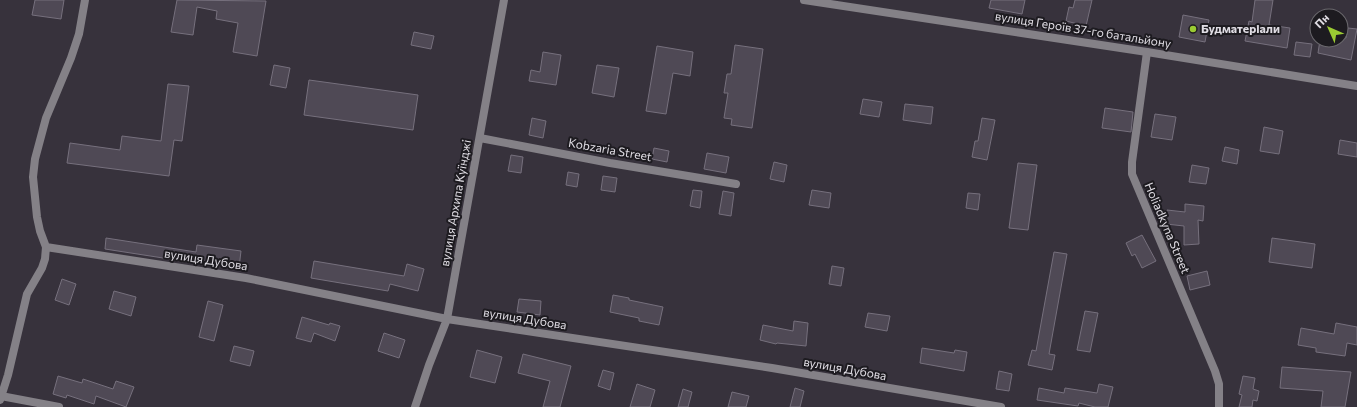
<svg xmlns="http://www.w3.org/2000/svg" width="1357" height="407" viewBox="0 0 1357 407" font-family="Commissioner,sans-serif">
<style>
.building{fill:#4f4955;stroke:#76707d}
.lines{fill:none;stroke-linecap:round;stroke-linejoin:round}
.minor{stroke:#848187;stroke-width:8}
.tertiary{stroke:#848187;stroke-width:8}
.poi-dot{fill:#9bcb33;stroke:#1d1b20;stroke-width:1.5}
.labels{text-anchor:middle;stroke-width:4;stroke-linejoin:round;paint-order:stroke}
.poi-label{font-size:12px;font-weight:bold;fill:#e0dde4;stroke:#1d1b20;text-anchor:start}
.street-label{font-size:12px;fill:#e0dde4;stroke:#1d1b20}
</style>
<rect width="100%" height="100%" fill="#37323c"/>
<path class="building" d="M 35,0 L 64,0 L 61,19 L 32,15 Z
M 177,0 L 266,1 L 257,56 L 233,52 L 238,23 L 216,19 L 217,11 L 197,7 L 193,35 L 171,32 Z
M 991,0 L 1025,0 L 1022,14 L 989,8 Z
M 1075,0 L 1092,0 L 1086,26 L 1066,21 L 1069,7 L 1073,8 Z
M 1255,0 L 1273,0 L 1269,25 L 1290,28 L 1287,48 L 1245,41 L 1249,21 L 1252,22 Z
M 1183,15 L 1209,20 L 1205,42 L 1179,37 Z
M 1348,28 L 1357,29 L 1351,60 L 1318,53 L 1320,40 L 1341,40 L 1341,37 L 1346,38 Z
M 414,32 L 434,36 L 431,49 L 411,45 Z
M 1296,42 L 1312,44 L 1310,57 L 1294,55 Z
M 735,45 L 763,49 L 752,128 L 731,125 L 732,119 L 724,118 L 728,93 L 724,93 L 727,74 L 731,74 Z
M 657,46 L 693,52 L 690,76 L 673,73 L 666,114 L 646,111 Z
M 543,52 L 561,55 L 556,85 L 529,81 L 531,70 L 540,72 Z
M 274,65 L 290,68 L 286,88 L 270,85 Z
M 597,65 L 619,68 L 614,97 L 592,93 Z
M 309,80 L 418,95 L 413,130 L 304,115 Z
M 168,84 L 189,86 L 182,141 L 174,140 L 169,176 L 67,163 L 70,143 L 120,150 L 122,136 L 161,141 Z
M 863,99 L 882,102 L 879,117 L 860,114 Z
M 905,104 L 933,107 L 931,124 L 903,120 Z
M 1105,108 L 1133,112 L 1131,132 L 1102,128 Z
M 1155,114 L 1176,117 L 1172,140 L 1151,137 Z
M 532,118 L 546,121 L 543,138 L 529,135 Z
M 982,118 L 995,120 L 987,160 L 972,157 L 975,141 L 978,141 Z
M 1264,127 L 1283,131 L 1279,154 L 1260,151 Z
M 1340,140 L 1357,143 L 1357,157 L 1338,154 Z
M 1225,147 L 1239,150 L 1237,164 L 1222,161 Z
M 654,148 L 669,151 L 667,162 L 652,159 Z
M 707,153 L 729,157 L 726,173 L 704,169 Z
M 511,155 L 523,157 L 521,173 L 508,171 Z
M 774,162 L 787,165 L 784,182 L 770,179 Z
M 1018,163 L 1037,165 L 1028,230 L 1009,228 Z
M 1192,165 L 1209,168 L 1206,184 L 1189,182 Z
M 568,172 L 579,174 L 577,187 L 566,185 Z
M 603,176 L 617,178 L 615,192 L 601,190 Z
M 693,190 L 702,191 L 700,208 L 690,206 Z
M 812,190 L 831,193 L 829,208 L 809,205 Z
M 723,191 L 734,193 L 731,216 L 719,214 Z
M 968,193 L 980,194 L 978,210 L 966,208 Z
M 1185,204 L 1204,206 L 1203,221 L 1198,220 L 1199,244 L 1184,245 L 1184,226 L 1166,224 L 1167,210 L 1185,212 Z
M 1142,235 L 1156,261 L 1142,268 L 1135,254 L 1132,256 L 1126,243 Z
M 106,238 L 196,252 L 197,245 L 241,251 L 239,268 L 189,262 L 105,249 Z
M 1272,238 L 1315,244 L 1312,268 L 1269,262 Z
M 1054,252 L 1067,254 L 1049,354 L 1055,355 L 1052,370 L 1028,365 L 1032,350 L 1036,351 Z
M 314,261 L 404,276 L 407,264 L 424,269 L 418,291 L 390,284 L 388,291 L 311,278 Z
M 832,266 L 844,268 L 841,286 L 829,284 Z
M 1207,271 L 1210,285 L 1190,290 L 1187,276 Z
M 62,279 L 76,284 L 69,305 L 55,300 Z
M 114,291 L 136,297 L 131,316 L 109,309 Z
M 613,295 L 629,298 L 629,300 L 663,307 L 659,325 L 639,321 L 639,318 L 610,312 Z
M 519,299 L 541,301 L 540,315 L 517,312 Z
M 208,301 L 223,305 L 214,341 L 199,337 Z
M 1085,311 L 1098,313 L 1090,352 L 1077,350 Z
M 868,313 L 890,316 L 887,331 L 865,327 Z
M 302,317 L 329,325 L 330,323 L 340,326 L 335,341 L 314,333 L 311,342 L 296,338 Z
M 794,321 L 808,323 L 806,346 L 777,343 L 776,344 L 760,340 L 763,325 L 793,331 Z
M 1336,323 L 1357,327 L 1357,345 L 1347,343 L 1345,356 L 1316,352 L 1316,348 L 1298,345 L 1301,328 L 1334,334 Z
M 384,333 L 405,340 L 399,358 L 378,351 Z
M 234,346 L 254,351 L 250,366 L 230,361 Z
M 922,348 L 954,353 L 955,350 L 967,352 L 964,371 L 920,363 Z
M 477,350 L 502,357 L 495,383 L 470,377 Z
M 523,354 L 571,366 L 560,407 L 543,407 L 550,381 L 518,373 Z
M 1282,367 L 1351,372 L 1345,407 L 1321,407 L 1323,391 L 1280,388 Z
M 603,370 L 614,373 L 610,390 L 598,386 Z
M 999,371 L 1012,374 L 1009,391 L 996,389 Z
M 58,376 L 82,383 L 83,379 L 113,389 L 116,381 L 134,387 L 126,407 L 96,396 L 94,404 L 67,395 L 66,398 L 53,394 Z
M 1243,376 L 1255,378 L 1253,389 L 1259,391 L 1257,401 L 1253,400 L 1252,407 L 1239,407 L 1242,395 L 1239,394 Z
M 637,384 L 655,390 L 650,407 L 630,407 Z
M 1099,384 L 1113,387 L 1108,407 L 1095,407 L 1079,403 L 1078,406 L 1037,400 L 1039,388 L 1064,393 L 1065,388 L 1097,393 Z
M 795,388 L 804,391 L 800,407 L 790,407 Z
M 683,389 L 692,392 L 688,407 L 678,407 Z
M 732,392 L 749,396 L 746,407 L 728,407 Z"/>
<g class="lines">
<path class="minor" d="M 1147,52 L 1132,162 L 1132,174 L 1215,371 L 1219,384 L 1219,407
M 480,138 L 610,163 L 736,184
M 46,247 L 246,278 L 447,319 L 772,368 L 1001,407
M 1,396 L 59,407
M 0,400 L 8,375 L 27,294 L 42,268 L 45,259 L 46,247 L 40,231 L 37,217 L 33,177 L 35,159 L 46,118 L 71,58 L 79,34 L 85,0
M 415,407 L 429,365 L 447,319 L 504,0"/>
<path class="tertiary" d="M 804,0 L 1147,52 L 1357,86"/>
</g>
<circle class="poi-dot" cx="1193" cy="29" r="4"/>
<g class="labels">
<g class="poi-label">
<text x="1201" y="33">Будматеріали</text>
</g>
<g class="street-label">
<text transform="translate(1083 30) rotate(9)" y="4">вулиця Героїв 37-го батальйону</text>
<text transform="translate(610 150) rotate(10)" y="4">Kobzaria Street</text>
<text transform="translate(456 203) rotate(-80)" y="4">вулиця Архипа Куїнджі</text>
<text transform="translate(1167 228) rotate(67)" y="4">Holiadkyna Street</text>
<text transform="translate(206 260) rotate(9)" y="4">вулиця Дубова</text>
<text transform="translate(525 319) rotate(9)" y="4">вулиця Дубова</text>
<text transform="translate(845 369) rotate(10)" y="4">вулиця Дубова</text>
</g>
</g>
<g transform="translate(1329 28) rotate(315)"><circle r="19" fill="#1d1b20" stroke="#6b696e"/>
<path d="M0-3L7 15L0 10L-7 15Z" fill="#9bcb33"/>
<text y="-6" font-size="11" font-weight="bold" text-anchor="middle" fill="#e0dde4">Пн</text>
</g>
</svg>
